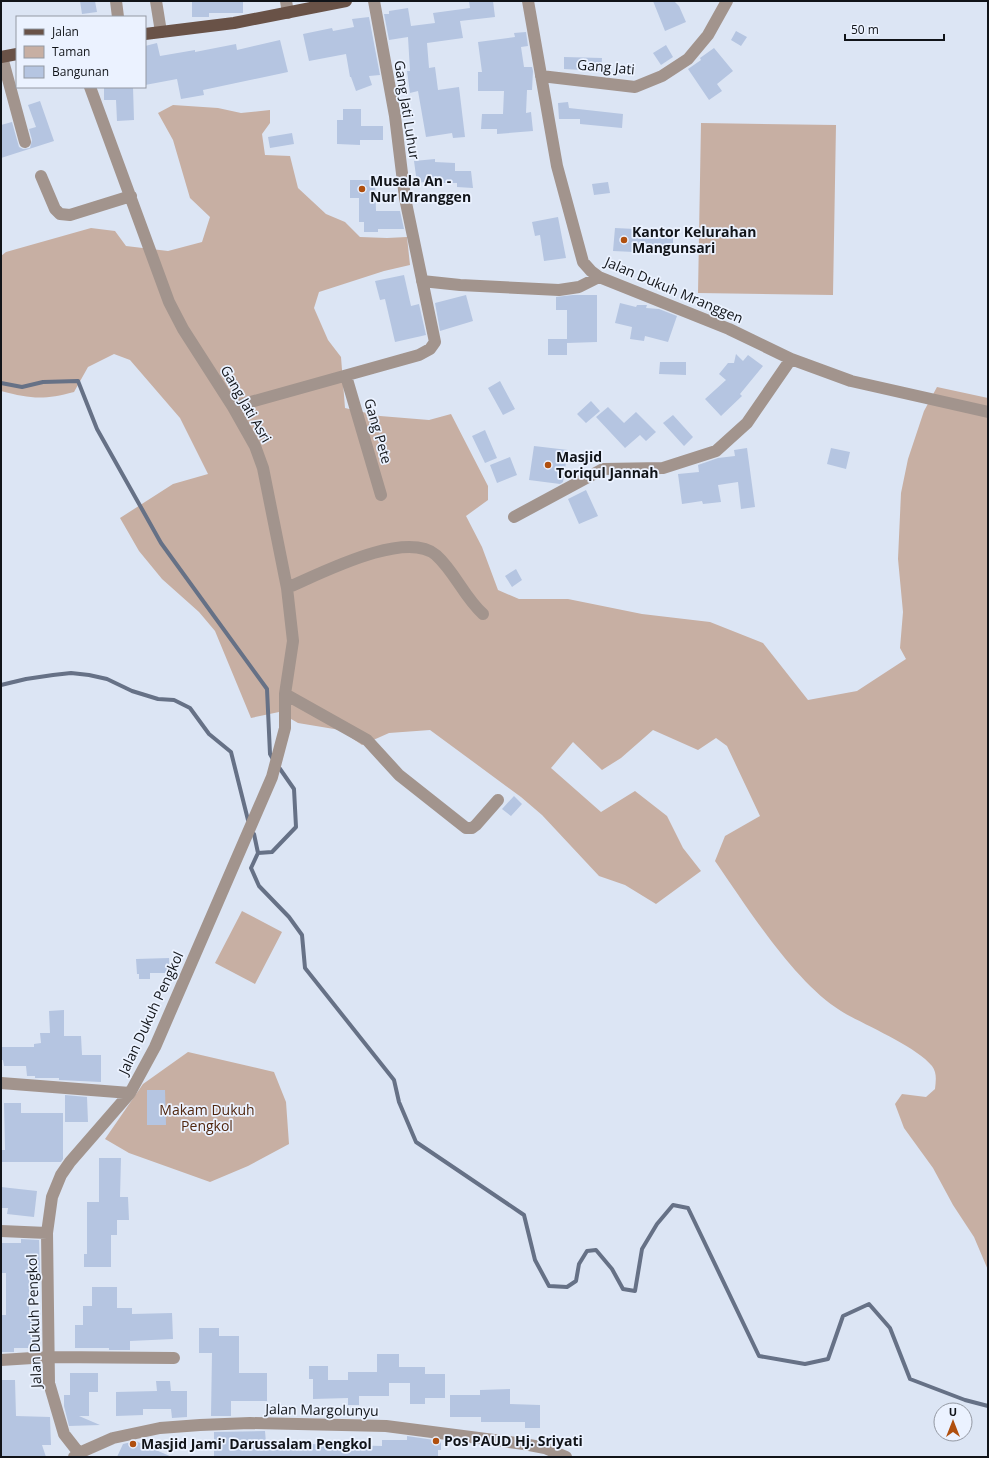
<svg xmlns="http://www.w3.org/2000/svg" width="989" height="1458" viewBox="0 0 989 1458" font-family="'Open Sans',sans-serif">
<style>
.green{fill:#c7afa3}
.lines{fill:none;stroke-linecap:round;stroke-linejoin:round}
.stream{stroke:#667186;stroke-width:4}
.building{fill:#b5c5e1}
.minor{stroke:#a2948d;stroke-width:12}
.major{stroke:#695247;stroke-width:12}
.poi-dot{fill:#b04f0e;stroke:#ebf2ff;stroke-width:1.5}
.labels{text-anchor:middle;stroke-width:3.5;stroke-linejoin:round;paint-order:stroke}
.street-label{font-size:14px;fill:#111419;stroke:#ebf2ff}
.poi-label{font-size:14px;font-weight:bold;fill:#111419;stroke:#ebf2ff;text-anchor:start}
.park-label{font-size:14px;fill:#51270f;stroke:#ebf2ff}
</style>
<rect width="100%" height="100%" fill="#dce5f4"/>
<path class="green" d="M 173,105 L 218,108 L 241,113 L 270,110 L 270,123 L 262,134 L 265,155 L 290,156 L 298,188 L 326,214 L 345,222 L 360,237 L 387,238 L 407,237 L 410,265 L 384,271 L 319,292 L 314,308 L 328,340 L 341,357 L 345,408 L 380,416 L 429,420 L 451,414 L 488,486 L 488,500 L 466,516 L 482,547 L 498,590 L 519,599 L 568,599 L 642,614 L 710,622 L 763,643 L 808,700 L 857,691 L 906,659 L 900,648 L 903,612 L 898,559 L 901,493 L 908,459 L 924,411 L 937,387 L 988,398 L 988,1270 L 974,1237 L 953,1205 L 933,1168 L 904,1128 L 895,1104 L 902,1094 L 926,1097 L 935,1089 C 936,1080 937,1073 932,1066 C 916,1046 864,1025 841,1011 C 794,982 747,907 715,861 L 725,836 L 760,816 L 727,746 L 716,738 L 698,750 L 653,730 L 621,758 L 602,770 L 573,742 L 551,768 L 601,812 L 635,791 L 667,816 L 683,848 L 701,871 L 656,904 L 625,885 L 599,876 L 542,815 L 521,797 L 430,730 L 389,733 L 362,745 L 340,730 L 298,723 L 279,712 L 251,718 L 215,631 L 199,612 L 162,579 L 139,551 L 120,518 L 173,484 L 208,474 L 180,418 L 130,360 L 114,354 L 88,367 L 74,392 C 44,400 31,399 1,391 L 1,256 L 6,252 L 91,228 L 115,231 L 126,246 L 168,251 L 202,242 L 210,217 L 190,198 L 173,140 L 158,113 Z
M 701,123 L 836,125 L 833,295 L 698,293 Z
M 242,911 L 282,932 L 255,984 L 215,963 Z
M 188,1052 L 274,1072 L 286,1102 L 289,1144 L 248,1166 L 210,1182 L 129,1153 L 105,1139 L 143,1084 Z"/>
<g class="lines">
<path class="stream" d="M 1,383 L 22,387 L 43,382 L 78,381 L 97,429 L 161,543 L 267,689 L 270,754 L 274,761
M 1,685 L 26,679 L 53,675 L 71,673 L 89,675 L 107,679 L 132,691 L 158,699 L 174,700 L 190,708 L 209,734 L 231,752 L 248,820
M 278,766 L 294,789 L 296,827 L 272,852 L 258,853 L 251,868 L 259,886 L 289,917 L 302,935 L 305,968 L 394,1080 L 399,1102 L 416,1142 L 524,1215 L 535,1260 L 549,1286 L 567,1287 L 576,1281 L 579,1264 L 587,1251 L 596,1250 L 612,1269 L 623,1289 L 635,1291 L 642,1249 L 657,1224 L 673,1205 L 688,1208 L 759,1356 L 805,1364 L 828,1359 L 843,1316 L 869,1304 L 890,1328 L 910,1379 L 965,1400 L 988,1406
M 254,834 L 258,853"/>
</g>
<path class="building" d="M 80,1 L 95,1 L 97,12 L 82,14 Z
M 192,1 L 243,1 L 243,13 L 209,13 L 209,17 L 192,17 Z
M 469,1 L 493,1 L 495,17 L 460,21 L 463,38 L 427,43 L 429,68 L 435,67 L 438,90 L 459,87 L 465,137 L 453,138 L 452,133 L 426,137 L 418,91 L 410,93 L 407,71 L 410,71 L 408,37 L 389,40 L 384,14 L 389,14 L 389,11 L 408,8 L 411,26 L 435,23 L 433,13 L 470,8 Z
M 653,1 L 674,1 L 679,6 L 686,22 L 665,31 Z
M 369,17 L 380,75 L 369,76 L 372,85 L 356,91 L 351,77 L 350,77 L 346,54 L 309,61 L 303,34 L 332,28 L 333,31 L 354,27 L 352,19 Z
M 736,31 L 747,37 L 741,46 L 731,40 Z
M 526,32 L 528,46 L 521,47 L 524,67 L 532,67 L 533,71 L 532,90 L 527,90 L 526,113 L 531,112 L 533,131 L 497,134 L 497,129 L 481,129 L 482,114 L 503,114 L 504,91 L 478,91 L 478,72 L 482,72 L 478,42 L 515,37 L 514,33 Z
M 280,40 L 288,72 L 203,90 L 204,95 L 181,99 L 177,79 L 145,85 L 145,46 L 157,43 L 160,56 L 195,50 L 195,52 L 236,44 L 237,50 Z
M 666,45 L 673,57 L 661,65 L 653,53 Z
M 714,48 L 733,71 L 717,84 L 722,91 L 709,100 L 688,69 L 701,60 L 700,58 Z
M 564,57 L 602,58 L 601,71 L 564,69 Z
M 104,87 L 133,87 L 134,120 L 117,121 L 116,100 L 104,100 Z
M 40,101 L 54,141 L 1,158 L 1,125 L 12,122 L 19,147 L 23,149 L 30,148 L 32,140 L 29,129 L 36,127 L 28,105 Z
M 568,102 L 569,108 L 623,114 L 622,128 L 580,124 L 580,119 L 559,119 L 558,103 Z
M 343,109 L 361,109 L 361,126 L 383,126 L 383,140 L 360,140 L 360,145 L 337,144 L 337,120 L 343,120 Z
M 292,133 L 294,144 L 270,148 L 268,137 Z
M 435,159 L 435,162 L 455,163 L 455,171 L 471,171 L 473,188 L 457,187 L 457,183 L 439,183 L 439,180 L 417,183 L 414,161 Z
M 350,180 L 375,180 L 376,211 L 400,211 L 404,229 L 378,229 L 378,232 L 364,232 L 364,222 L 359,222 L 359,198 L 350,198 Z
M 608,182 L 610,193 L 594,195 L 592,184 Z
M 558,217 L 566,258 L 544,261 L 540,235 L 535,236 L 532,222 Z
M 615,228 L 635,229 L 635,233 L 673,233 L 673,245 L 634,245 L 634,252 L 613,251 Z
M 404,275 L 411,306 L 419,304 L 426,335 L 395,342 L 385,299 L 380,300 L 375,281 Z
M 466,295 L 473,321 L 440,331 L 435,303 Z
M 573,295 L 597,295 L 597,342 L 567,343 L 567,355 L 548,355 L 548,339 L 567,339 L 567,310 L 556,310 L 556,297 Z
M 620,303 L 636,307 L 637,305 L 647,305 L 646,308 L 659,309 L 677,316 L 668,342 L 645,336 L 644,341 L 630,339 L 632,327 L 615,323 Z
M 736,354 L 743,361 L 748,355 L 763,366 L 740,394 L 742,396 L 721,416 L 705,399 L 726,380 L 719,374 L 728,363 L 734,363 Z
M 660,362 L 686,362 L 686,375 L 659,374 Z
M 500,381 L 515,409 L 503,415 L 488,388 Z
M 591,401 L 600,411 L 586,423 L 577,414 Z
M 608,407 L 624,423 L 636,412 L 656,432 L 646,441 L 640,435 L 625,448 L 596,417 Z
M 673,415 L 693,437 L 684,446 L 663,423 Z
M 485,430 L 497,458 L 485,463 L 472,436 Z
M 534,446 L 568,450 L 563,482 L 560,484 L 529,480 Z
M 747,448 L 755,507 L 741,509 L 738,482 L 718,485 L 721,502 L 703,504 L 702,501 L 682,504 L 678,474 L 699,472 L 698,465 L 718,458 L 735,456 L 734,450 Z
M 831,448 L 850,452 L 846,469 L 827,464 Z
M 510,457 L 517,475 L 497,483 L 490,465 Z
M 586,490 L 598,516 L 579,524 L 568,499 Z
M 516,569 L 522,580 L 512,587 L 505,576 Z
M 514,796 L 522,804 L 511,816 L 502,809 Z
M 169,958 L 170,973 L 150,973 L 150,979 L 139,979 L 139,974 L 137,974 L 136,959 Z
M 64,1010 L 64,1036 L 81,1036 L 82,1055 L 101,1055 L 101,1082 L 59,1080 L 59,1078 L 35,1078 L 35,1076 L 27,1076 L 26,1066 L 4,1066 L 3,1060 L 1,1060 L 1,1047 L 34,1047 L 34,1044 L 41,1043 L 40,1033 L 50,1033 L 49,1011 Z
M 147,1090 L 165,1090 L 166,1125 L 147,1125 Z
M 65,1095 L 87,1097 L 88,1122 L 65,1122 Z
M 4,1103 L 21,1103 L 21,1113 L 63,1113 L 63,1159 L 61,1162 L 1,1162 L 1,1150 L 5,1150 Z
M 99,1158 L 121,1158 L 120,1197 L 128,1197 L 129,1220 L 117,1220 L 117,1235 L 111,1235 L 111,1267 L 84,1267 L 84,1254 L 87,1254 L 87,1202 L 99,1202 Z
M 1,1187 L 37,1191 L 34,1217 L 7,1214 L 8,1208 L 1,1208 Z
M 21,1239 L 39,1240 L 40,1273 L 29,1273 L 29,1317 L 38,1317 L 38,1348 L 14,1348 L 14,1352 L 1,1352 L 1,1315 L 6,1315 L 6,1273 L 1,1273 L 1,1243 L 21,1243 Z
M 92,1287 L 117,1287 L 117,1308 L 132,1308 L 132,1314 L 172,1313 L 173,1339 L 130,1341 L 130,1350 L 109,1350 L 109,1348 L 75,1348 L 75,1325 L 83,1325 L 83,1306 L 92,1306 Z
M 199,1328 L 219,1328 L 219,1336 L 239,1336 L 239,1373 L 267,1373 L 267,1401 L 231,1401 L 231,1416 L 211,1416 L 212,1353 L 199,1353 Z
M 377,1354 L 399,1354 L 399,1367 L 425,1367 L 425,1374 L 445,1374 L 445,1398 L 425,1398 L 425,1404 L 410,1404 L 410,1383 L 389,1383 L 389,1396 L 359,1396 L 359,1405 L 348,1405 L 348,1398 L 313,1399 L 313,1379 L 309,1379 L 309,1366 L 328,1366 L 328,1380 L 348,1380 L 348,1372 L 377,1372 Z
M 70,1373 L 98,1373 L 98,1392 L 89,1392 L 89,1416 L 79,1416 L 100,1425 L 69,1426 L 64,1406 L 64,1395 L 70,1395 Z
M 1,1380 L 15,1380 L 16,1416 L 50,1417 L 51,1445 L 42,1445 L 46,1457 L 1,1457 Z
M 156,1381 L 170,1381 L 171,1391 L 187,1391 L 187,1417 L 172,1418 L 171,1409 L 143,1409 L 143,1415 L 116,1416 L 116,1392 L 157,1391 Z
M 510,1389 L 510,1404 L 540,1405 L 540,1428 L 525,1428 L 525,1422 L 481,1422 L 481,1417 L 450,1417 L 450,1395 L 480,1395 L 480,1390 Z
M 265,1431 L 266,1443 L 308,1441 L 308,1444 L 382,1446 L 382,1440 L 407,1440 L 407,1436 L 441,1441 L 441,1450 L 438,1450 L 438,1457 L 214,1456 L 214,1432 Z
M 136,1441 L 142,1444 L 172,1457 L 117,1457 L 123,1444 Z"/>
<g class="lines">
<path class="minor" d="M 116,1 L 118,17
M 156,1 L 161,32
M 286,1 L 288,13
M 528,1 L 557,166 L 583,262 L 591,271 L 599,277 L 729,329 L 791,359 L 851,381 L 988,412
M 2,57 L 25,142
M 541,76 L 635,87 L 662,76 L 688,59 L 708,35 L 727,1
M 41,176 L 55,209 L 60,214 L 70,215 L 131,196
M 422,281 L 460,285 L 559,290 L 579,287 L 599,277
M 346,376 L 381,495
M 233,407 L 419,355 L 430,349 L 435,342 L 405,198 L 395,116 L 374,1
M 514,517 L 603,469 L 663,468 L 716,451 L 747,423 L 791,359
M 287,588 C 320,574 405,529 436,555 C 455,572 464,597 483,614
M 285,694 L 367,740 L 399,775 L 466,828 L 472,828 L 476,825 L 498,800
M 1,1083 L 130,1093
M 1,1231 L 47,1233
M 1,1360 L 48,1357 L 174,1358
M 74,1457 L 79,1453 L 113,1438 L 160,1428 L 200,1425 L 250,1423 L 386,1426 L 524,1444 L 545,1448 L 566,1457
M 82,1457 L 64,1434 L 49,1383 L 47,1233 L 52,1197 L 61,1175 L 70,1162 L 130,1093 L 155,1047 L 272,777 L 285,728 L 285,694 L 293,641 L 287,588 L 263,468 L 255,446 L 233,407 L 183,329 L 169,302 L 90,87"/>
<path class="major" d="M 145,34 L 234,23 L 346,1
M 1,57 L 17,54"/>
</g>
<g class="poi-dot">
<circle cx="362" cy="189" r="4"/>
<circle cx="624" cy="240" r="4"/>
<circle cx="548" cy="465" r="4"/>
<circle cx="436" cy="1441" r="4"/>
<circle cx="133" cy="1444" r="4"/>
</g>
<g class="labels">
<g class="street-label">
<text transform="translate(606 67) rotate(5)" y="5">Gang Jati</text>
<text transform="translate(407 110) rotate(81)" y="5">Gang Jati Luhur</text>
<text transform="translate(674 290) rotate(23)" y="5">Jalan Dukuh Mranggen</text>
<text transform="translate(246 404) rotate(60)" y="5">Gang Jati Asri</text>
<text transform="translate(378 431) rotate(74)" y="5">Gang Pete</text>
<text transform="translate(151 1013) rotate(-65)" y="5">Jalan Dukuh Pengkol</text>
<text transform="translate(34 1321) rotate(-92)" y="5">Jalan Dukuh Pengkol</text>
<text transform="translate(322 1410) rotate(1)" y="5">Jalan Margolunyu</text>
</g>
<g class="poi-label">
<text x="370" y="186">Musala An -<tspan x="370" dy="16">Nur Mranggen</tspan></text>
<text x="632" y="237">Kantor Kelurahan<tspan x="632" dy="16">Mangunsari</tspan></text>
<text x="556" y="462">Masjid<tspan x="556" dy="16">Toriqul Jannah</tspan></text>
<text x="444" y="1446">Pos PAUD Hj. Sriyati</text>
<text x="141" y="1449">Masjid Jami' Darussalam Pengkol</text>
</g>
<g class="park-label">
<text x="207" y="1115">Makam Dukuh<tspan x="207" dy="16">Pengkol</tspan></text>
</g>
</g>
<rect width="989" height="1458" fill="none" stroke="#111419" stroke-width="4"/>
<rect x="16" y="16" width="130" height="72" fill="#ebf2ff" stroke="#9499a3"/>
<rect x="24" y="29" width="20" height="6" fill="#695247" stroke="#9499a3"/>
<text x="52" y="36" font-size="12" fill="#111419">Jalan</text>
<rect x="24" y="46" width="20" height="12" fill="#c7afa3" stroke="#9499a3"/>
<text x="52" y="56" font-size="12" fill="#111419">Taman</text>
<rect x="24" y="66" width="20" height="12" fill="#b5c5e1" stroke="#9499a3"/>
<text x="52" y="76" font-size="12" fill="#111419">Bangunan</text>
<g transform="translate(953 1422)"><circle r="19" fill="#ebf2ff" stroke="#9499a3"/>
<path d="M0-3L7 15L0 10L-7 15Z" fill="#b04f0e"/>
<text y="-6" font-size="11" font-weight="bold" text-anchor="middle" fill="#111419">U</text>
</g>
<path d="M845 34v6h99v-6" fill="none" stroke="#111419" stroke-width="2"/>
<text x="851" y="34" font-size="12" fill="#111419" stroke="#ebf2ff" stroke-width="3" paint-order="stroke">50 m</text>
</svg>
